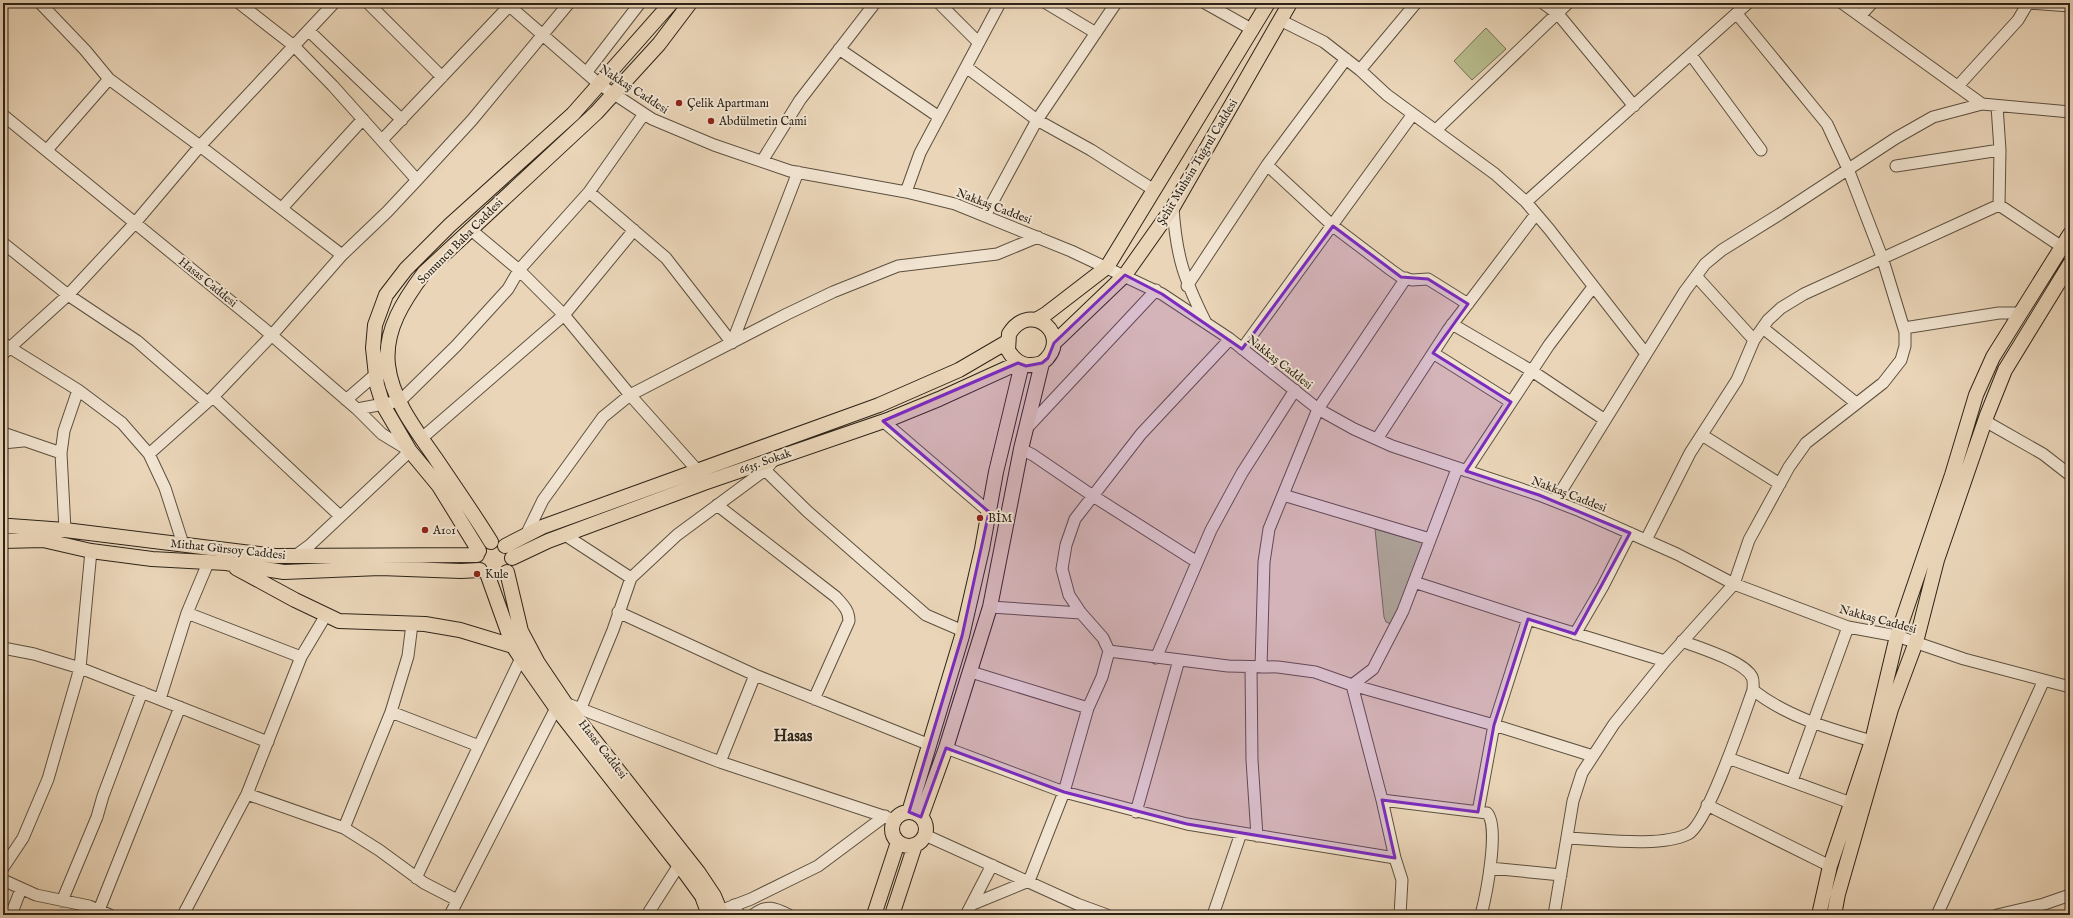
<svg xmlns="http://www.w3.org/2000/svg" width="2073" height="918" viewBox="0 0 2073 918" font-family="'IM FELL English',serif">
<style>
.green{fill:#b8bd8e;stroke:#737052}
.lines{fill:none;stroke-linecap:round;stroke-linejoin:round}
.minor-casing{stroke:#5d503f;stroke-width:13}
.major-casing{stroke:#2e2317;stroke-width:16}
.minor{stroke:#f1e4d1;stroke-width:11}
.major{stroke:#ead5b8;stroke-width:14}
.marked{fill:#7b2cbf;fill-opacity:0.2;stroke:#7b2cbf;stroke-width:3;stroke-linejoin:round}
.poi-dot{fill:#8f2418;stroke:#f1e4d1;stroke-width:1.5}
.labels{text-anchor:middle;stroke-width:4;stroke-linejoin:round;paint-order:stroke}
.street-label{font-size:12px;fill:#2e2317;stroke:#f1e4d1}
.poi-label{font-size:12px;fill:#2e2317;stroke:#f1e4d1;text-anchor:start}
.district-label{font-size:16px;font-weight:bold;fill:#2e2317;stroke:#f1e4d1}
</style>
<rect width="100%" height="100%" fill="#ead5b8"/>
<filter id="stains"><feTurbulence type="fractalNoise" baseFrequency=".005" numOctaves="4"/><feColorMatrix values="0 0 0 0 .2 0 0 0 0 .09 0 0 0 0 .02 0 0 0 .5 -.17"/></filter>
<radialGradient id="worn" r=".72"><stop offset=".6" stop-color="#630" stop-opacity="0"/><stop offset="1" stop-color="#630" stop-opacity=".3"/></radialGradient>
<path class="green" d="M 1486,28 L 1506,49 L 1472,80 L 1454,61 Z
M 1375,529 L 1423,543 L 1394,621 L 1391,624 L 1386,622 L 1384,617 Z"/>
<g class="lines">
<g class="minor-casing">
<path id="minor" d="M 40,3 L 85,50 L 109,79 L 200,146 L 342,255
M 239,3 L 294,46 L 333,86 L 417,180
M 368,3 L 442,77
M 506,3 L 599,84 L 652,119 L 714,145 L 790,171 L 906,192 L 955,204 L 1071,251 L 1162,294 L 1230,339 L 1318,409 L 1354,429 L 1392,446 L 1539,495 L 1580,511 L 1677,554 L 1734,584 L 1848,627 L 1897,636 L 1964,659 L 2070,687
M 939,3 L 978,42
M 1046,3 L 1096,33
M 1205,3 L 1253,30
M 1543,3 L 1558,14 L 1634,106
M 1842,3 L 1982,104
M 2028,3 L 2070,6
M 1860,16 L 1872,3
M 1280,20 L 1324,42 L 1360,70 L 1387,95 L 1495,174 L 1526,202 L 1549,229 L 1646,354
M 309,31 L 402,120
M 839,49 L 939,117
M 1691,55 L 1761,150
M 966,67 L 1037,120 L 1091,150 L 1154,190
M 1360,70 L 1416,3
M 586,73 L 640,3
M 1958,86 L 2018,20 L 2028,3
M 1997,106 L 2000,150 L 1999,205
M 3,115 L 261,326 L 357,409 L 382,434 L 410,451 L 310,545 L 295,556
M 1436,130 L 1568,3
M 382,140 L 509,6
M 47,150 L 109,79
M 762,161 L 800,100 L 875,3
M 1267,165 L 1333,226 L 1391,270 L 1401,277 L 1412,280 L 1428,279 L 1468,304
M 1896,166 L 2000,150
M 589,192 L 666,258 L 732,343
M 906,192 L 920,153 L 1000,3
M 1526,202 L 1748,3
M 1173,207 C 1176,256 1184,279 1206,323
M 282,208 L 363,119
M 985,216 L 1037,120 L 1116,3
M 470,229 L 519,270 L 564,315 L 630,395 L 698,471
M 3,243 L 68,295 L 137,341 L 207,402
M 1696,276 L 1754,340
M 1187,286 L 1267,165 L 1346,59
M 1452,324 L 1532,371 L 1605,420
M 1763,328 L 1856,403
M 1904,328 L 1999,313 L 2020,313
M 732,343 L 798,172
M 4,344 L 78,390 L 122,423 L 149,454 L 165,488 L 183,544
M 1242,349 L 1413,114
M 1433,353 L 1511,402
M 3,354 L 68,295 L 135,223 L 200,146 L 334,3
M 213,397 L 340,516
M 346,400 L 376,374
M 357,409 L 400,401 L 456,346 L 508,289 L 519,270 L 589,192 L 644,114
M 883,421 L 989,512
M 1985,421 L 2043,454 L 2070,475
M 1026,429 L 1156,290
M 3,433 L 61,453
M 1702,435 L 1780,484
M 422,438 L 564,315 L 634,230
M 1377,439 L 1448,330 L 1536,214
M 3,443 L 23,441
M 1021,449 L 1033,455 L 1093,496 L 1197,562
M 149,454 L 213,397 L 272,335 L 342,255 L 387,212 L 417,180 L 472,120 L 569,3
M 765,470 L 807,511 L 926,615 L 963,631
M 1466,471 L 1549,345 L 1593,287
M 1283,495 L 1430,539
M 1555,501 L 1685,291 L 1705,264 L 1722,250 L 1780,214 L 1896,138 L 1933,117 L 1982,104 L 2070,112
M 717,505 L 836,597 C 843,605 849,610 849,621 L 814,699
M 65,530 L 61,453 L 64,431 L 78,390
M 526,535 L 543,500 L 603,417 L 630,395 L 787,314 L 833,292 L 898,266 L 997,254 L 1038,237
M 565,535 L 631,578
M 1646,540 L 1690,453 L 1737,380 L 1754,340 L 1768,320 L 1781,308 L 1804,294 L 1999,205 L 2062,247
M 1414,582 L 1528,619 L 1665,661
M 990,607 L 1081,613
M 618,612 L 755,675 L 930,745
M 187,613 L 301,657
M 412,624 L 408,656 L 391,712 L 479,746
M 1575,634 L 1603,586 L 1630,533
M 3,648 L 34,654 L 80,668 L 268,742
M 1109,651 L 1228,666 L 1278,667 L 1315,672 L 1352,685 L 1494,725 L 1593,756
M 1156,658 L 1211,530 L 1242,473 L 1295,390
M 1251,667 L 1252,760 L 1257,836
M 1261,667 L 1264,562 L 1269,529 L 1318,409 L 1406,278
M 971,672 L 1088,708
M 1753,690 C 1787,717 1830,729 1872,741
M 160,699 L 187,613 L 208,563
M 581,708 L 613,630 L 631,578 L 677,535 L 765,470 L 774,460
M 946,748 L 1064,792 L 1187,824 L 1395,858
M 1728,758 L 1851,803
M 720,762 L 755,675
M 1792,781 L 1848,627
M 247,794 L 344,828 L 379,850 L 424,883 L 457,900
M 1382,800 L 1487,813 C 1500,826 1486,896 1481,915
M 1707,805 L 1830,866
M 1136,812 L 1179,660
M 1478,812 L 1494,725 L 1528,619
M 344,828 L 391,712
M 925,835 L 1077,904 L 1107,915
M 1567,838 C 1599,839 1660,848 1688,834 C 1707,825 1744,715 1753,690 C 1753,686 1754,681 1752,677 C 1744,661 1699,648 1682,641
M 3,868 L 23,838 L 48,779 L 80,668 L 91,551
M 1490,868 L 1561,875
M 416,878 L 521,658
M 3,880 L 36,895 L 89,906 L 110,915
M 62,901 L 97,817 L 103,796 L 142,692
M 973,904 L 1029,881 L 1064,792 L 1088,708 L 1102,677 L 1109,651 L 1103,638 L 1081,613 L 1069,595 L 1062,569 L 1066,545 L 1075,519 L 1141,434 L 1230,339
M 734,905 L 739,915
M 99,910 L 180,707
M 720,911 L 751,899 L 818,866 L 885,816
M 11,915 L 21,889
M 183,915 L 247,794 L 301,657 L 326,615
M 450,915 L 556,708 L 565,703 L 720,762 L 895,820
M 647,915 L 679,865
M 753,915 C 767,904 775,908 789,915
M 966,915 L 992,865
M 1213,915 L 1241,833
M 1400,915 L 1402,880 L 1395,858 L 1382,800 L 1352,685 L 1373,669 L 1403,611 L 1457,469
M 1554,915 L 1573,801 L 1582,773 L 1614,724 L 1665,661 L 1734,584 L 1749,540 L 1789,467 L 1806,443 L 1883,383 L 1901,360 L 1905,346 L 1905,332 L 1882,257 L 1848,169 L 1827,124 L 1737,14
M 1937,915 L 2044,680
M 1997,915 L 2044,904 L 2070,895"/>
</g>
<g class="major-casing">
<path id="major" d="M 1036,320 L 1046,314 L 1107,267 L 1268,3
M 1054,343 L 1125,275 L 1173,207 L 1290,3
M 3,527 L 10,526 L 65,530 L 275,556 L 477,555
M 3,541 L 43,540 L 91,551 L 152,559 L 226,563 L 284,572 L 380,568 L 461,571 L 480,570
M 491,542 C 474,514 454,486 436,459 C 416,430 392,400 388,365 C 384,330 404,300 424,273 L 596,113 L 659,44 L 690,3
M 505,546 L 542,527 L 879,405 L 959,370 L 1007,342
M 479,551 L 439,486 L 410,451 L 383,405 L 377,385 L 373,348 L 375,325 L 386,295 L 406,269 L 450,225 L 573,114 L 671,3
M 512,558 L 548,541 L 704,483 L 890,419 L 939,399 L 1018,363
M 236,568 L 295,600 L 339,621 L 425,624 L 460,630 L 513,646
M 507,572 L 521,631 L 538,663 L 565,703 L 698,872 L 714,896 L 722,915
M 488,576 L 513,646 L 521,658 L 556,708 L 686,874 L 702,896 L 709,915
M 909,812 L 962,636 L 982,549 L 996,472 L 1022,364
M892 829a17 17 0 1 1 34 0a17 17 0 1 1-34 0Z
M 921,817 L 946,748 L 990,607 L 1021,449 L 1042,363 C 1075,337 1031,298 1009,334 L 1008,350 C 1016,364 1027,368 1042,363
M 874,915 L 898,842
M 892,915 L 915,845
M 1819,915 L 1830,866 L 1872,741 L 1897,636 L 1952,475 L 1976,395 L 1993,357 L 2070,234
M 1834,915 L 1838,894 L 1891,709 L 1916,642 L 1937,560 L 1987,415 L 2005,370 L 2070,264"/>
</g>
<use href="#minor" class="minor"/>
<use href="#major" class="major"/>
</g>
<path class="marked" d="M 1333,226 L 1401,277 L 1428,279 L 1468,304 L 1433,353 L 1511,402 L 1466,471 L 1539,495 L 1630,533 L 1575,634 L 1528,619 L 1494,725 L 1478,812 L 1382,800 L 1395,858 L 1187,824 L 1064,792 L 946,748 L 921,817 L 909,812 L 962,636 L 989,512 L 883,421 L 1018,363 L 1026,366 L 1042,363 L 1048,358 L 1054,343 L 1125,275 L 1162,294 L 1242,349 Z"/>
<g class="poi-dot">
<circle cx="679" cy="103" r="4"/>
<circle cx="711" cy="121" r="4"/>
<circle cx="980" cy="518" r="4"/>
<circle cx="425" cy="530" r="4"/>
<circle cx="477" cy="574" r="4"/>
</g>
<g class="labels">
<g class="street-label">
<text transform="translate(634 89) rotate(33)" y="4">Nakkaş Caddesi</text>
<text transform="translate(1197 162) rotate(-59)" y="4">Şehit Muhsin Tuğrul Caddesi</text>
<text transform="translate(994 206) rotate(21)" y="4">Nakkaş Caddesi</text>
<text transform="translate(460 241) rotate(-45)" y="4">Somuncu Baba Caddesi</text>
<text transform="translate(208 282) rotate(39)" y="4">Hasas Caddesi</text>
<text transform="translate(1280 362) rotate(38)" y="4">Nakkaş Caddesi</text>
<text transform="translate(765 461) rotate(-19)" y="4">6635. Sokak</text>
<text transform="translate(1569 494) rotate(21)" y="4">Nakkaş Caddesi</text>
<text transform="translate(228 549) rotate(6)" y="4">Mithat Gürsoy Caddesi</text>
<text transform="translate(1878 619) rotate(15)" y="4">Nakkaş Caddesi</text>
<text transform="translate(603 749) rotate(52)" y="4">Hasas Caddesi</text>
</g>
<g class="poi-label">
<text x="687" y="107">Çelik Apartmanı</text>
<text x="719" y="125">Abdülmetin Cami</text>
<text x="988" y="522">BİM</text>
<text x="433" y="534">A101</text>
<text x="485" y="578">Kule</text>
</g>
<g class="district-label">
<text x="793" y="741">Hasas</text>
</g>
</g>
<rect width="2073" height="918" fill="none" stroke="#ead5b8" stroke-width="16"/>
<rect x="4" y="4" width="2065" height="910" fill="none" stroke="#2e2317" stroke-width="2"/>
<rect x="8" y="8" width="2057" height="902" fill="none" stroke="#2e2317"/>
<rect width="100%" height="100%" filter="url(#stains)"/>
<rect width="100%" height="100%" fill="url(#worn)"/>
</svg>
